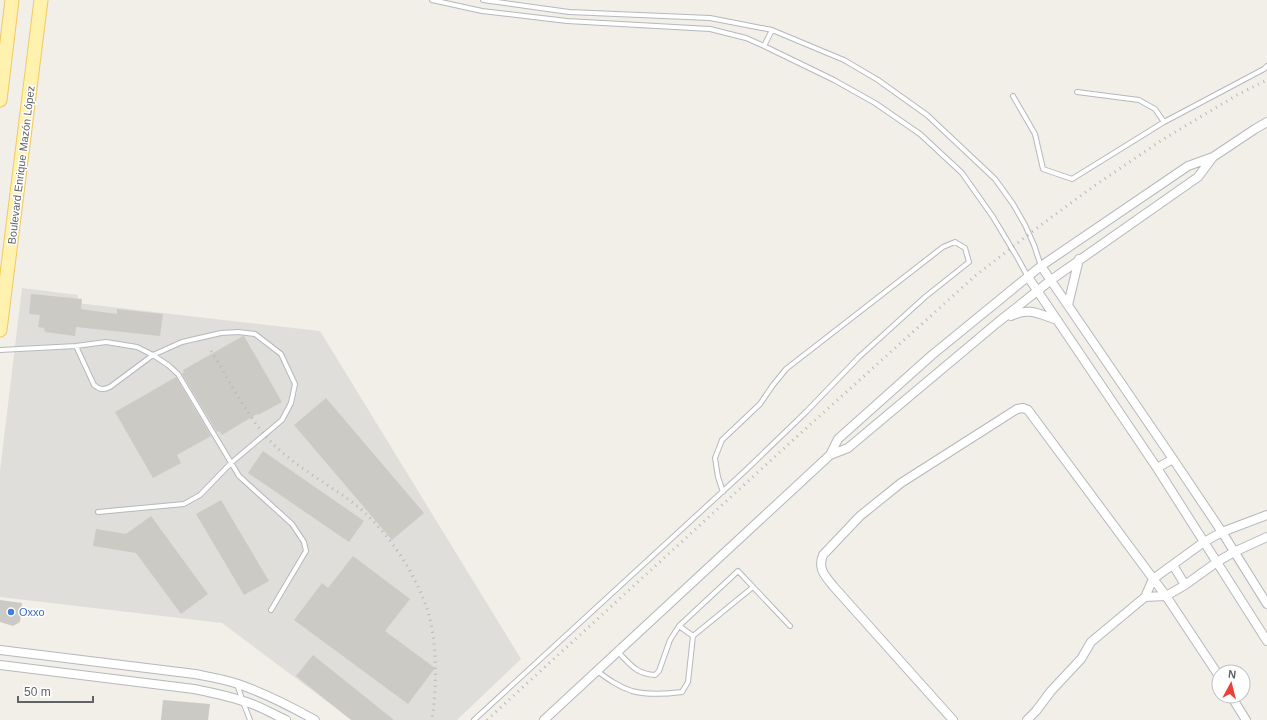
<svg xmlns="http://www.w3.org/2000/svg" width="1267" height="720" viewBox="0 0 1267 720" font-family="Helvetica,sans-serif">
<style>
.industrial{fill:#e0deda}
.building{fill:#cccac5}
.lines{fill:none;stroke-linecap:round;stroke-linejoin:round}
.lane-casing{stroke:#b5b8bc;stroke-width:6}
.street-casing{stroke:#b5b8bc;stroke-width:10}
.primary-casing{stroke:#f2c960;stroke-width:15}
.lane{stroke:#fff;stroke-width:4}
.street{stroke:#fff;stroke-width:8}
.primary{stroke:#fff2af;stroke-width:13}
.rail{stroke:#b6b7b8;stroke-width:3;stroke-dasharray:1 5;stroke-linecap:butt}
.shop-dot{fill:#3f7fe0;stroke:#fff;stroke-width:1.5}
.labels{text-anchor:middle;stroke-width:3;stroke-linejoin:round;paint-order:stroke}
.street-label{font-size:11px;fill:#5f6368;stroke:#fff}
.shop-label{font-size:11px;fill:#366cbe;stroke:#fff;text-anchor:start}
</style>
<rect width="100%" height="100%" fill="#f1efe8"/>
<path class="industrial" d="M 22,288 L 78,295 L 77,303 L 320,331 L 521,659 L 457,720 L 352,720 L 222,623 L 0,597 L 0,471 Z"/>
<path class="building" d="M 31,294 L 82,299 L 81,309 L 117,314 L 117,309 L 163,314 L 160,336 L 76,327 L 75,336 L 45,332 L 44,328 L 38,327 L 40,315 L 29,314 Z
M 243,336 L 244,336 L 282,402 L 258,415 L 257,414 L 222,435 L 219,431 L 217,432 L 182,374 L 184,372 L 183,370 Z
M 176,377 L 211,436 L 177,455 L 181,463 L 153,478 L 115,412 Z
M 326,398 L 424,513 L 392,540 L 294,425 Z
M 263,451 L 364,521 L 349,542 L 248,473 Z
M 221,500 L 269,581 L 244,595 L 196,514 Z
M 151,516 L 208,594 L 181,614 L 136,553 L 93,546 L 96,529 L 126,534 Z
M 353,556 L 410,599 L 385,631 L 435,668 L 408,704 L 294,620 L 322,583 L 328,588 Z
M 0,600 L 22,603 L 20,622 L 13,626 L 0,622 Z
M 313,655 L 394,720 L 351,720 L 296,676 Z
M 163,700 L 210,704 L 208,720 L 161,720 Z"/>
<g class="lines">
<g class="lane-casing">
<path id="lane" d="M 432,0 L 482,11 L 567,21 L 710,29 L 746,38 L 764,46 L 834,80 L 875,103 L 920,134 L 962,173 L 993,217 L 1017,257 L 1028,277
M 483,0 L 569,12 L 710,18 L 772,30 L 844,60 L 878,80 L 927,115 L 995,179 L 1013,204 L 1025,225 L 1034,245 L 1041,266
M 764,46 L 772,30
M 1077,92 L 1139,100 L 1155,109 L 1164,122
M 1013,96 L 1035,134 L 1043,169 L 1072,179 L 1164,122 L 1264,69 L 1267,66
M 0,350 L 76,346 L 106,342 L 137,347 L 153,355 L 110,387 C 104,390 100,390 94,385 L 76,346
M 98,512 L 184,504 L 200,495 L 231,463 L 282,420 L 291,403 L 295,384 L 281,354 L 255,334 L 238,332 L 221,333 L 182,342 L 153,355 L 168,365 L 178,374 L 239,476 L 292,524 L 304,542 L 306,551 L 271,610
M 679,626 L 738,571 L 790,626
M 693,636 L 753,587
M 597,671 C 608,679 619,687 632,691 C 647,695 667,694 682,692 L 688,682 L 693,636 L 679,626 L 670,640 L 659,671 L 655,675 C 636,674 630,664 618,652
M 237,684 L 243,702 L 250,720
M 474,720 L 746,470 L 806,412 L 859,357 L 925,297 L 969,262 L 965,248 L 955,242 L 943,247 L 786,369 L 773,385 L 760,404 L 722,440 L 715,458 L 718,477 L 723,492"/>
</g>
<g class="street-casing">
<path id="street" d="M 1041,266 L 1173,459 L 1222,532 L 1267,604
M 1028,277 L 1157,468 L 1267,641
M 1068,305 L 1079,259
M 1011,316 C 1029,307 1039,314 1057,320
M 830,455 L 838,439 L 932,355 L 1041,266 L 1188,166 L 1213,157 L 1255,129 L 1267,122
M 1157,468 L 1173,459
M 1173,565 L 1185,585
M 1145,597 L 1166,596 L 1185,585 L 1217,562 L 1234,552 L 1267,537
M 0,650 L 195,674 C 210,677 224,679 238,684 C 264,693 290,706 315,720
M 0,665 L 194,689 C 214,693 233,697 252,704 C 263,708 275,715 286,720
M 1231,696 L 1246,720
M 544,720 L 830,455 L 848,448 L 997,323 L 1051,280 L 1198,177 L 1213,157
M 953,720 L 834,587 C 826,577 817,569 823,555 L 860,516 L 901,483 L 1017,409 L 1023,408 L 1028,410 L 1166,596 L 1219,676
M 1027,720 L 1036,711 L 1051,691 L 1081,659 L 1091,642 L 1145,597 L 1153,579 L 1204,542 L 1222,532 L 1267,515"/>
</g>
<g class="primary-casing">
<path id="primary" d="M 0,100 L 12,0
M 0,330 L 41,0"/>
</g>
<use href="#lane" class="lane"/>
<use href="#street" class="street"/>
<use href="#primary" class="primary"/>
<path class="rail" d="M 211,351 C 230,381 248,419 273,444 C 299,470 335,487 363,511 C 390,536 412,569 425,603 C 438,636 437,686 432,720
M 487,720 L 792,441 L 975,276 L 1041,225 L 1094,186 L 1162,140 L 1237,95 L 1267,80"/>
</g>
<circle class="shop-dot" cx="11" cy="612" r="4"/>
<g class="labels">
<g class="street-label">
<text transform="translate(21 165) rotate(-83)" y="4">Boulevard Enrique Mazón López</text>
</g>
<g class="shop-label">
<text x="19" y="616">Oxxo</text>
</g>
</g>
<g transform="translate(1231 684) rotate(7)"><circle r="19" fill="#ffffff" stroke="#bfc1c3"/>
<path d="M0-3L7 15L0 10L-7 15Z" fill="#ea4335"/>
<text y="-6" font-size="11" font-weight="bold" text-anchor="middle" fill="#5f6368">N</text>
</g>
<path d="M18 696v6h75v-6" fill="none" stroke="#5f6368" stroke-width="2"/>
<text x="24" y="696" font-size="12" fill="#5f6368" stroke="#ffffff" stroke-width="3" paint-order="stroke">50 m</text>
</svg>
